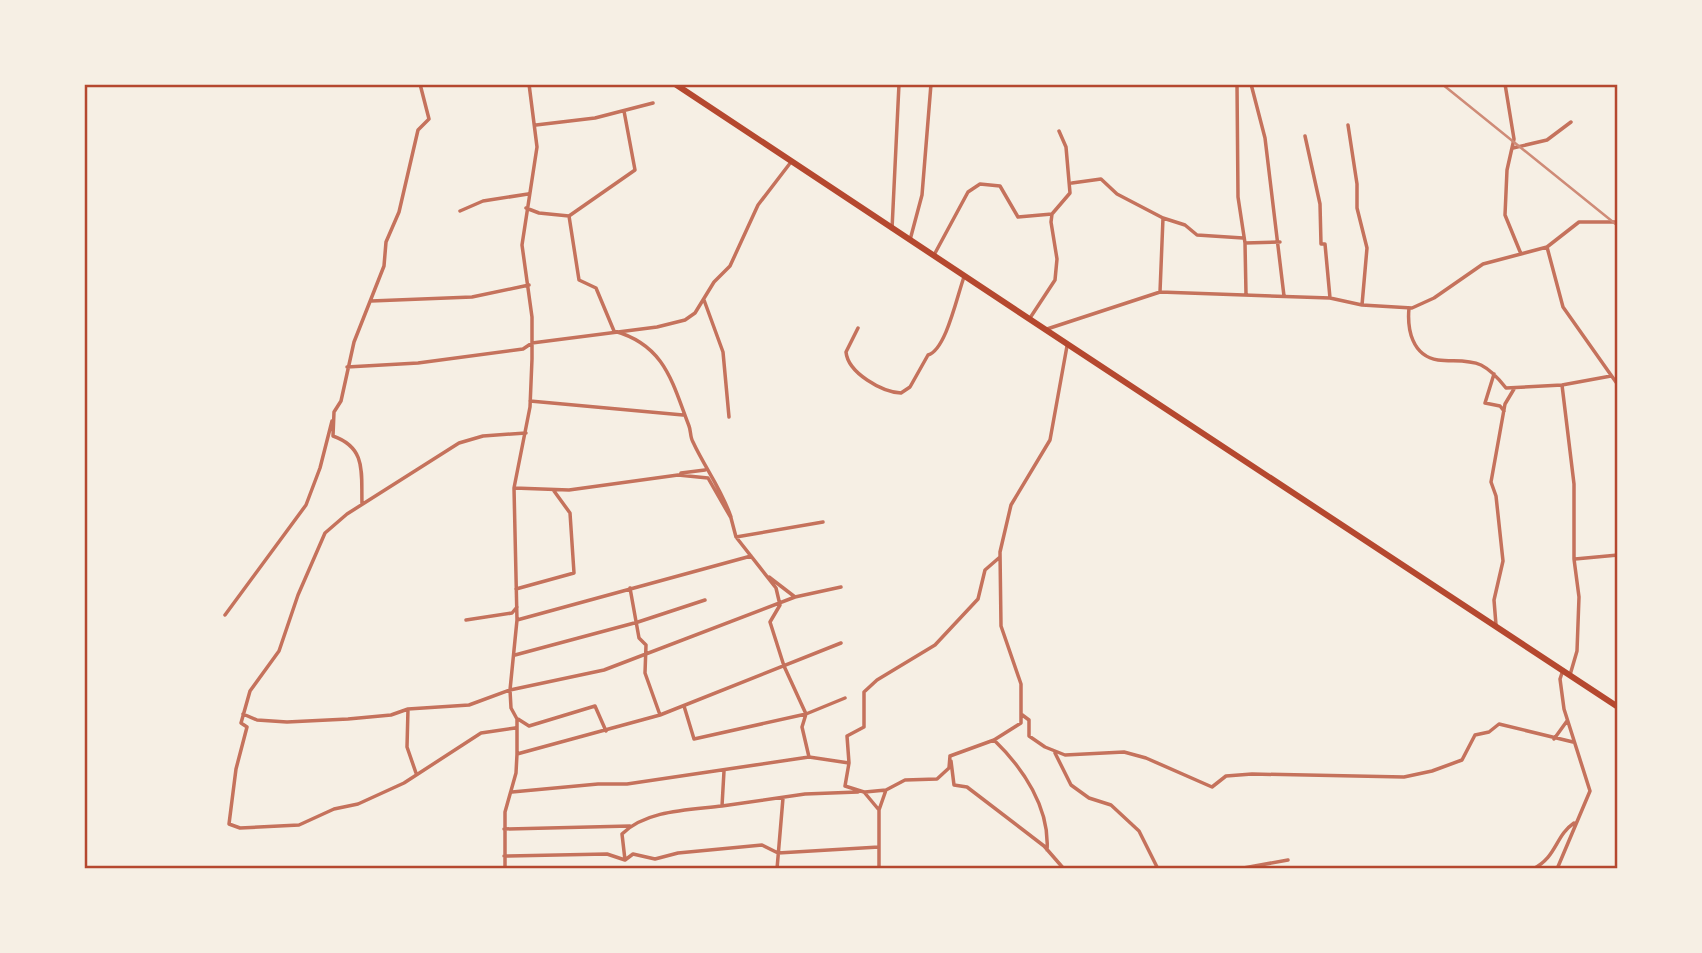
<svg xmlns="http://www.w3.org/2000/svg" width="1702" height="953" viewBox="0 0 1702 953" font-family="'IBM Plex Sans',sans-serif">
<style>
.lines{fill:none;stroke-linecap:round;stroke-linejoin:round}
.minor{stroke:#c5725c;stroke-width:3.5}
.trunk{stroke:#b5482f;stroke-width:6}
.rail{stroke:#cf8b77;stroke-width:2.5}
.neatline{fill:none;stroke:#b5482f;stroke-width:2.5}
</style>
<rect width="100%" height="100%" fill="#f6efe4"/>
<g class="lines">
<path class="minor" d="M 1237,84 L 1238,197 L 1245,243 L 1246,294
M 1251,84 L 1265,138 L 1284,296
M 1505,84 L 1514,139 L 1507,170 L 1505,215 L 1521,254
M 536,125 L 595,118 L 653,103
M 1348,125 L 1357,184 L 1357,208 L 1367,248 L 1362,305
M 1305,136 L 1320,204 L 1321,244 L 1325,244 L 1330,298
M 1513,148 L 1547,140 L 1571,122
M 1072,183 L 1101,179 L 1117,194 L 1163,218 L 1185,225 L 1197,235 L 1243,238
M 526,208 L 539,213 L 569,216 L 579,280 L 596,288 L 614,331 C 665,345 672,382 689,426 C 691,431 690,437 693,442 C 705,468 721,488 731,517
M 460,211 L 483,201 L 528,194
M 569,216 L 635,170 L 624,111
M 892,229 L 899,84
M 910,240 L 922,195 L 931,84
M 1245,243 L 1280,242
M 1547,247 L 1563,307 L 1618,385
M 934,255 L 968,192 L 980,184 L 1000,186 L 1018,217 L 1052,214
M 1160,292 L 1163,218
M 704,300 L 723,352 L 729,417
M 371,301 L 472,297 L 529,285
M 1409,308 C 1407,329 1412,356 1438,360 C 1452,362 1467,359 1481,365 C 1491,370 1499,379 1506,388 L 1562,385 L 1611,376
M 1030,318 L 1055,280 L 1057,259 L 1051,222 L 1052,214 L 1070,193 L 1066,147 L 1059,131
M 858,328 L 846,352 C 848,373 882,392 901,393 L 910,387 L 928,355 C 946,350 957,296 964,277
M 1047,329 L 1160,292 L 1330,298 L 1362,305 L 1412,308 L 1434,298 L 1483,264 L 1547,247 L 1579,222 L 1618,222
M 347,367 L 418,363 L 523,349 L 532,343 L 657,327 L 685,320 L 695,313 L 714,282 L 730,266 L 758,205 L 791,162
M 1494,374 L 1485,403 L 1500,406 L 1504,411
M 1562,385 L 1574,484 L 1574,559 L 1579,597 L 1577,651 L 1570,675
M 530,401 L 683,415
M 681,473 L 705,470
M 514,488 L 569,490 L 678,475 L 708,478 L 731,518 L 736,537 L 776,588 L 780,605 L 770,622 L 784,666 L 806,714 L 802,727 L 809,757 L 849,763
M 362,504 C 361,473 367,448 333,436 L 334,412 L 341,401 L 354,342 L 384,266 L 386,242 L 399,212 L 418,130 L 429,119 L 420,84
M 736,537 L 823,522
M 1575,559 L 1618,555
M 769,577 L 795,597
M 630,588 L 639,638 L 646,645 L 645,673 L 660,715
M 516,589 L 574,573 L 570,513 L 554,491
M 225,615 L 306,505 L 320,468 L 332,421
M 466,620 L 512,613 L 517,607
M 517,620 L 751,556
M 1496,625 L 1494,600 L 1503,561 L 1496,496 L 1491,482 L 1505,404 L 1514,389
M 515,655 L 638,622 L 705,600
M 684,706 L 694,739 L 806,714 L 845,698
M 408,709 L 407,747 L 416,773
M 243,714 L 257,720 L 287,722 L 348,719 L 391,715 L 408,709 L 469,705 L 510,690 L 604,670 L 795,597 L 841,587
M 1021,714 L 1029,720 L 1029,736 L 1045,747 L 1065,755 L 1124,752 L 1146,758 L 1212,787 L 1226,776 L 1252,774 L 1404,777 L 1432,771 L 1462,760 L 1475,735 L 1489,732 L 1499,724 L 1573,742
M 518,719 L 529,726 L 595,706 L 606,731
M 515,728 L 481,733 L 404,783 L 358,804 L 334,809 L 299,825 L 240,828 L 229,824 L 236,769 L 247,727 L 241,723 L 250,691 L 279,651 L 298,595 L 325,533 L 347,514 L 459,443 L 483,436 L 526,433
M 1554,739 L 1567,721
M 994,740 C 1023,768 1050,808 1047,850
M 1055,753 L 1071,785 L 1089,798 L 1111,805 L 1139,831 L 1158,869
M 517,754 L 660,715 L 841,643
M 950,756 L 994,740 L 1021,723 L 1021,684 L 1001,626 L 1000,552 L 1011,505 L 1050,440 L 1067,346
M 951,761 L 954,785 L 967,787 L 1044,846 L 1064,869
M 724,771 L 722,806 L 805,794 L 858,792
M 512,792 L 598,784 L 627,784 L 809,757
M 865,792 L 886,790 L 905,780 L 937,779 L 949,768 L 950,756
M 879,810 L 864,792 L 845,786 L 849,763 L 847,736 L 864,727 L 864,692 L 877,680 L 935,645 L 978,599 L 985,570 L 1000,557
M 504,829 L 630,826
M 504,856 L 607,854 L 625,860 L 633,854 L 655,859 L 678,853 L 762,845 L 778,853 L 879,847
M 625,860 L 622,834 C 646,810 689,810 722,806
M 505,869 L 505,812 L 516,773 L 517,754 L 517,719 L 511,708 L 510,690 L 517,620 L 514,488 L 530,407 L 532,359 L 532,317 L 522,245 L 537,147 L 529,84
M 777,869 L 783,798
M 879,869 L 879,810 L 886,790
M 1221,869 L 1224,869
M 1238,869 L 1288,860
M 1533,869 C 1557,857 1555,836 1574,823
M 1557,869 L 1590,791 L 1564,709 L 1560,679 L 1563,670"/>
<path class="trunk" d="M 675,84 C 988,294 1304,498 1618,707"/>
<path class="rail" d="M 1442,84 L 1618,226"/>
</g>
<rect width="1702" height="953" fill="none" stroke="#f6efe4" stroke-width="172"/>
<rect x="86" y="86" width="1530" height="781" class="neatline"/>
</svg>
